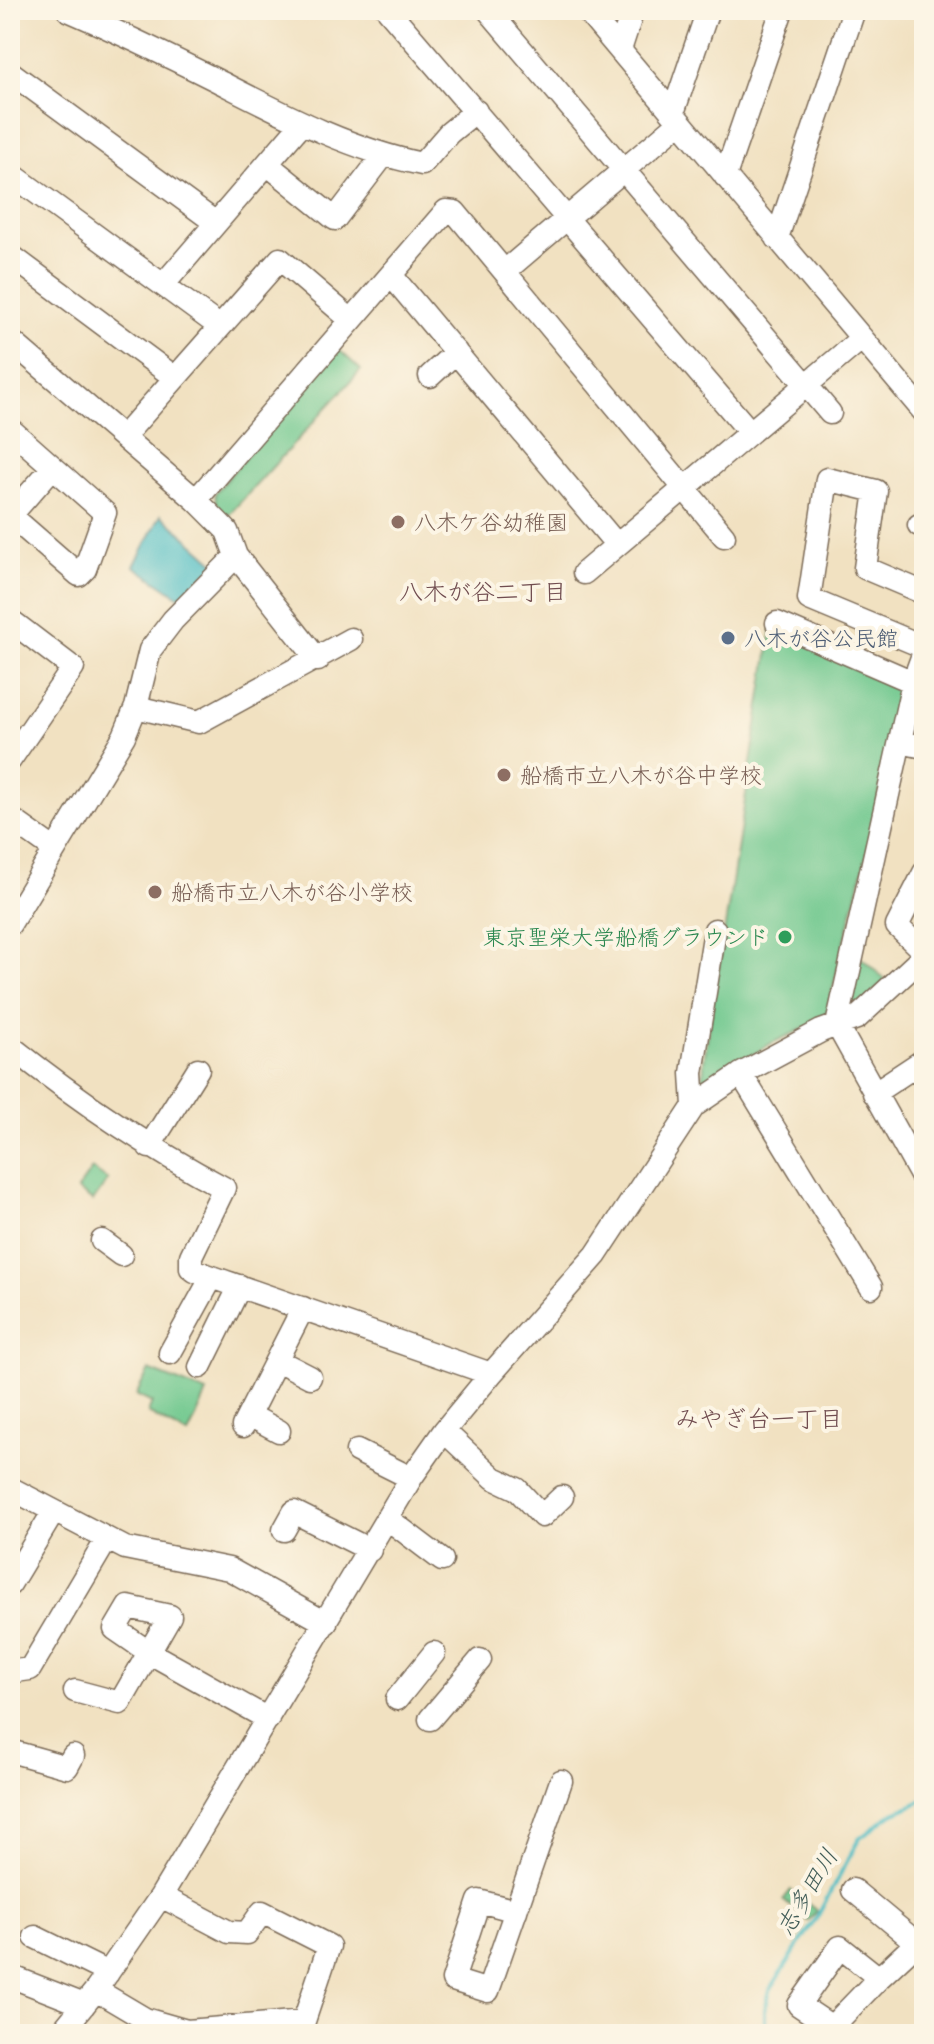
<svg xmlns="http://www.w3.org/2000/svg" width="934" height="2044" viewBox="0 0 934 2044" font-family="'Balsamiq Sans','Klee One',sans-serif">
<style>
.green{fill:#6fc88e;stroke:#557956;stroke-width:2}
.water{fill:#4ebdc4;stroke:#447471;stroke-width:2}
.lines{fill:none;stroke-linecap:round;stroke-linejoin:round}
.stream{stroke:#4ebdc4;stroke-width:4}
.minor-casing{stroke:#7b6a57;stroke-width:25}
.minor{stroke:#fff;stroke-width:22}
.education-dot{fill:#8d6e63;stroke:#fcf5e5;stroke-width:3}
.service-dot{fill:#5c6f8a;stroke:#fcf5e5;stroke-width:3}
.leisure-dot{fill:#2e9e5b;stroke:#fcf5e5;stroke-width:3}
.labels{text-anchor:middle;stroke-width:8;stroke-linejoin:round;paint-order:stroke}
.education-label{font-size:22px;fill:#785e54;stroke:#fcf5e5;text-anchor:start}
.service-label{font-size:22px;fill:#4e5e75;stroke:#fcf5e5;text-anchor:start}
.leisure-label{font-size:22px;fill:#27864d;stroke:#fcf5e5;text-anchor:end}
.neighbourhood-label{font-size:24px;fill:#714d50;stroke:#fcf5e5}
.water-label{font-size:24px;font-style:italic;fill:#425d58;stroke:#fcf5e5}
</style>
<rect width="100%" height="100%" fill="#fcf5e5"/>
<filter id="ink" filterUnits="userSpaceOnUse"><feTurbulence type="fractalNoise" baseFrequency=".0125" numOctaves="2"/><feDisplacementMap in="SourceGraphic" scale="16" xChannelSelector="R" yChannelSelector="G"/><feConvolveMatrix kernelMatrix="1 2 1 2 8 2 1 2 1" color-interpolation-filters="sRGB"/></filter>
<filter id="wash" filterUnits="userSpaceOnUse"><feTurbulence type="fractalNoise" baseFrequency=".006" numOctaves="4" result="noise"/><feDisplacementMap in="SourceGraphic" scale="32" xChannelSelector="R" yChannelSelector="G"/><feGaussianBlur stdDeviation="1.8" result="paint"/><feColorMatrix in="noise" values="0 0 0 0 0 0 0 0 0 0 0 0 0 0 0 0 0 1.4 0 .05"/><feComposite in="paint" operator="in"/></filter>
<g filter="url(#wash)">
<rect width="100%" height="100%" fill="#f1e1c1"/>
<path class="green" d="M 337,348 L 361,370 L 226,518 L 217,511 L 215,493 Z
M 772,629 L 896,681 L 900,691 L 867,854 L 825,1019 L 772,1043 L 703,1086 L 704,1060 Z
M 860,957 L 886,980 L 859,1007 L 850,1000 Z
M 92,1169 L 108,1180 L 93,1201 L 77,1190 Z
M 149,1370 L 207,1393 L 188,1435 L 148,1413 L 152,1403 L 136,1395 Z
M 791,1890 L 817,1911 L 808,1921 L 783,1900 Z"/>
<path class="water" d="M 161,515 L 216,564 L 181,598 L 134,566 Z"/>
<g class="lines">
<path class="stream" d="M 765,2034 L 765,2009 L 770,1990 L 817,1917 L 859,1839 L 892,1814 L 924,1800"/>
</g>
</g>
<g filter="url(#ink)">
<g class="lines">
<g class="minor-casing">
<path id="minor" d="M 68,10 C 119,32 168,56 218,81 C 285,115 349,149 422,164 L 449,133 L 476,111
M 388,10 L 750,432
M 488,10 L 830,413
M 586,10 L 924,412
M 620,50 L 633,10
M 10,72 L 216,223
M 673,113 L 708,10
M 267,164 L 335,219 L 383,156
M 10,173 L 219,326
M 725,176 L 782,10
M 777,238 L 854,10
M 10,255 L 174,377
M 505,271 L 680,122
M 391,275 L 617,545
M 163,285 L 302,123
M 10,340 L 196,500 L 446,211 L 455,212 L 724,536
M 430,376 L 456,352
M 10,429 L 105,513 L 85,569 L 79,575 L 10,515
M 124,436 L 280,259 L 351,320
M 196,500 L 227,531 L 236,556 L 318,660
M 10,516 L 53,467
M 919,525 L 924,527
M 584,573 L 862,338
M 924,593 L 865,568 L 876,491 L 827,479 L 809,599 L 924,647
M 10,620 L 73,668 L 10,760
M 777,623 L 913,682
M 924,652 L 913,682 L 837,1025 L 924,1181
M 136,707 L 199,722 L 351,639
M 900,742 L 924,747
M 10,818 L 55,850
M 924,873 L 897,926 L 924,952
M 10,924 L 124,736 L 136,707 L 150,650 L 173,620 L 236,556
M 10,1046 C 79,1101 147,1147 224,1188 L 191,1256 L 191,1268 L 195,1271 L 491,1374
M 741,1074 L 871,1287
M 874,1093 L 924,1060
M 694,1106 L 692,1073 L 715,930
M 149,1147 L 198,1069
M 102,1241 L 121,1255
M 170,1353 L 212,1277
M 277,1360 L 310,1377
M 200,1367 L 240,1286
M 249,1415 L 279,1431
M 243,1426 L 303,1308
M 444,1431 L 494,1478 L 517,1489 L 542,1516 L 562,1497
M 357,1451 L 411,1478
M 10,1488 L 125,1548 L 229,1569 L 326,1623
M 388,1519 L 442,1560
M 284,1530 L 294,1512 L 370,1550
M 10,1584 L 54,1511
M 10,1667 L 16,1671 L 30,1669 L 107,1539
M 75,1691 L 120,1703 L 170,1616 L 128,1607 L 115,1629 L 150,1653 L 268,1719
M 397,1699 L 434,1653
M 430,1719 L 480,1660
M 10,1751 L 67,1767 L 73,1756
M 853,1890 L 924,1949
M 516,1911 L 479,1901 L 453,1980 L 488,1991 L 561,1781
M 35,1937 L 108,1973
M 10,1976 L 84,2005
M 96,1990 L 145,2019 L 187,2031 L 304,2021 L 329,1946 L 262,1912 L 247,1933 L 229,1932 L 161,1896
M 832,2027 L 799,2005 L 840,1947 L 879,1978
M 60,2034 L 96,1990 L 161,1896 L 411,1478 L 444,1431 L 491,1374 L 596,1255 L 694,1106 L 741,1074 L 821,1031 L 857,1018 L 924,956
M 825,2034 L 879,1978 L 924,1936"/>
</g>
<use href="#minor" class="minor"/>
</g>
</g>
<g class="education-dot">
<circle cx="398" cy="522" r="8"/>
<circle cx="504" cy="775" r="8"/>
<circle cx="155" cy="892" r="8"/>
</g>
<circle class="service-dot" cx="728" cy="638" r="8"/>
<circle class="leisure-dot" cx="785" cy="937" r="8"/>
<g class="labels">
<g class="education-label">
<text x="414" y="530">八木ケ谷幼稚園</text>
<text x="520" y="783">船橋市立八木が谷中学校</text>
<text x="171" y="900">船橋市立八木が谷小学校</text>
</g>
<g class="service-label">
<text x="744" y="646">八木が谷公民館</text>
</g>
<g class="leisure-label">
<text x="769" y="945">東京聖栄大学船橋グラウンド</text>
</g>
<g class="neighbourhood-label">
<text x="483" y="600">八木が谷二丁目</text>
<text x="759" y="1427">みやぎ台一丁目</text>
</g>
<g class="water-label">
<text transform="translate(807 1892) rotate(-59)" y="8">志多田川</text>
</g>
</g>
<rect width="934" height="2044" fill="none" stroke="#fcf5e5" stroke-width="40"/>
</svg>
